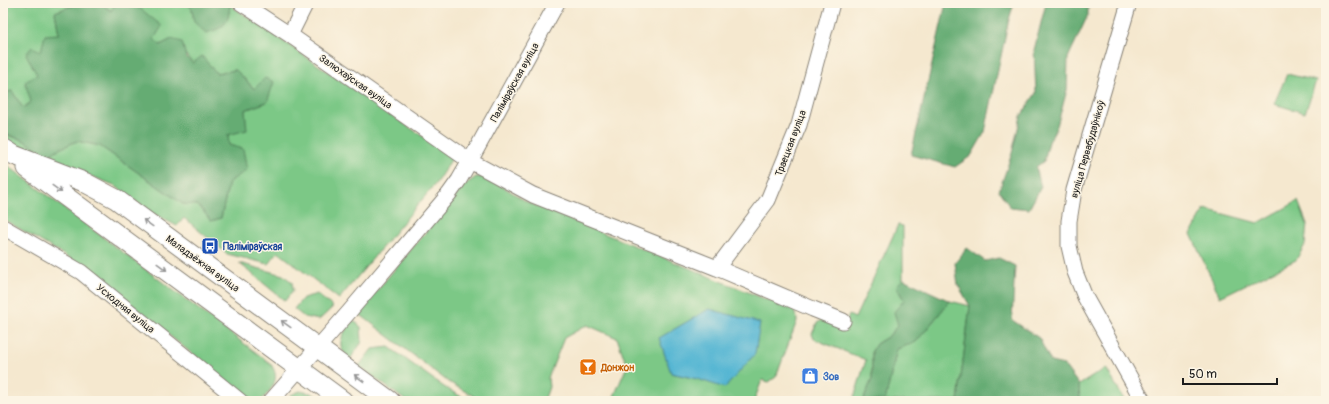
<svg xmlns="http://www.w3.org/2000/svg" width="1329" height="404" viewBox="0 0 1329 404" font-family="Pangolin,sans-serif">
<style>
.green{fill:#7cc886;stroke:#4c7251;fill-rule:evenodd}
.forest{fill:#65ac73;stroke:#406448}
.water{fill:#55b6d3;stroke:#386978}
.lines{fill:none;stroke-linecap:round;stroke-linejoin:round}
.minor-casing{stroke:#888276;stroke-width:17}
.major-casing{stroke:#888276;stroke-width:21}
.minor{stroke:#fff;stroke-width:15}
.major{stroke:#fff;stroke-width:19}
.oneway{stroke:#999}
.labels{text-anchor:middle;stroke-width:3;stroke-linejoin:round;paint-order:stroke}
.street-label{font-size:10px;fill:#1c1c1c;stroke:#fcf5e5}
.transit-label{font-size:10px;font-weight:bold;fill:#164399;stroke:#fcf5e5;text-anchor:start}
.food-label{font-size:10px;font-weight:bold;fill:#c56008;stroke:#fcf5e5;text-anchor:start}
.shop-label{font-size:10px;font-weight:bold;fill:#366cbe;stroke:#fcf5e5;text-anchor:start}
</style>
<rect width="100%" height="100%" fill="#fcf5e5"/>
<filter id="ink" filterUnits="userSpaceOnUse"><feTurbulence type="fractalNoise" baseFrequency=".025" numOctaves="2"/><feDisplacementMap in="SourceGraphic" scale="8" xChannelSelector="R" yChannelSelector="G"/><feConvolveMatrix kernelMatrix="1 2 1 2 8 2 1 2 1" color-interpolation-filters="sRGB"/></filter>
<filter id="wash" filterUnits="userSpaceOnUse"><feTurbulence type="fractalNoise" baseFrequency=".012" numOctaves="4" result="noise"/><feDisplacementMap in="SourceGraphic" scale="16" xChannelSelector="R" yChannelSelector="G"/><feGaussianBlur stdDeviation="0.9" result="paint"/><feColorMatrix in="noise" values="0 0 0 0 0 0 0 0 0 0 0 0 0 0 0 0 0 1.4 0 .05"/><feComposite in="paint" operator="in"/></filter>
<g filter="url(#wash)">
<rect width="100%" height="100%" fill="#f5e8cf"/>
<path class="green" d="M 3,3 L 80,3 L 55,12 L 59,34 L 37,76 L 31,102 L 23,108 L 12,91 L 3,93 Z
M 100,3 L 187,3 L 192,9 L 194,22 L 228,18 L 230,5 L 453,157 L 436,183 L 339,299 L 278,252 L 268,264 L 227,254 L 184,218 L 177,226 L 148,211 L 114,185 L 48,160 L 10,142 L 3,134 L 23,140 L 48,156 L 57,150 L 77,141 L 100,146 L 183,204 L 198,205 L 211,221 L 221,218 L 229,181 L 228,135 L 245,110 L 267,102 L 236,70 L 216,73 L 193,63 L 172,39 L 160,45 L 154,39 Z
M 1287,74 L 1316,81 L 1305,113 L 1274,104 Z
M 3,162 L 270,363 C 282,379 272,388 261,401 L 251,401 L 84,267 L 3,219 Z
M 476,177 L 488,177 L 527,202 L 765,299 C 780,304 796,303 797,321 L 776,377 L 769,382 L 762,380 L 754,401 L 612,401 L 627,366 L 617,338 L 587,325 L 564,338 L 548,378 L 549,387 L 544,401 L 482,401 L 447,381 L 358,313 L 466,184 ZM 755,354 L 697,379 L 671,373 Z
M 1298,201 L 1307,224 L 1305,245 L 1296,260 L 1220,297 L 1191,234 L 1205,209 L 1258,223 Z
M 898,225 L 903,226 L 903,279 L 896,286 L 904,300 L 898,325 L 889,336 L 876,344 L 872,351 L 872,379 L 863,401 L 853,401 L 866,360 L 814,339 L 812,334 L 817,323 L 823,319 L 844,327 L 849,315 L 855,318 Z
M 239,263 L 283,275 L 292,282 L 293,290 L 285,301 Z
M 317,294 L 333,307 L 319,320 L 304,317 L 294,309 L 303,298 Z
M 950,301 L 970,306 L 958,401 L 885,401 L 897,349 L 916,342 Z
M 353,320 L 361,327 L 362,342 L 350,359 C 333,346 343,333 353,320 Z
M 389,347 L 444,387 L 469,401 L 406,401 L 359,366 L 372,349 Z
M 1106,368 L 1125,401 L 1080,401 L 1079,385 Z
M 300,391 L 311,393 L 320,398 L 318,401 C 307,401 299,401 290,395 Z"/>
<path class="forest" d="M 80,3 L 100,3 L 111,11 L 115,4 L 137,6 L 162,26 L 154,39 L 160,45 L 172,39 L 182,42 L 186,57 L 193,63 L 202,56 L 216,73 L 236,70 L 254,89 L 265,78 L 274,82 L 267,102 L 245,110 L 247,130 L 228,135 L 229,145 L 243,149 L 247,170 L 229,182 L 221,218 L 211,221 L 198,205 L 183,204 L 100,146 L 77,141 L 57,150 L 49,156 L 23,140 L 3,133 L 3,93 L 12,91 L 23,108 L 31,102 L 25,82 L 37,75 L 26,54 L 32,47 L 41,51 L 45,35 L 59,34 L 55,12 Z
M 187,3 L 226,3 L 230,5 C 228,25 224,28 206,33 L 194,22 L 192,9 Z
M 946,3 L 1014,3 L 1008,23 L 985,132 L 971,156 L 955,167 L 911,155 Z
M 1046,3 L 1088,3 L 1088,15 L 1068,58 L 1067,90 L 1057,126 L 1049,142 L 1044,161 L 1036,167 L 1041,187 L 1029,209 L 1010,207 L 999,191 L 1012,153 L 1021,116 L 1036,93 L 1034,50 Z
M 967,248 L 985,261 L 999,258 L 1015,266 L 1012,320 L 1039,338 L 1051,362 L 1064,365 L 1079,385 L 1080,401 L 958,401 L 970,306 L 958,285 L 955,263 Z
M 903,279 L 950,301 L 916,342 L 897,349 L 885,401 L 863,401 L 872,379 L 872,351 L 876,344 L 889,336 L 898,325 L 894,312 L 904,300 L 896,286 Z"/>
<path class="water" d="M 709,309 L 760,323 L 755,354 L 725,388 L 697,379 L 671,373 L 659,338 Z"/>
</g>
<g filter="url(#ink)">
<g class="lines">
<g class="minor-casing">
<path id="minor" d="M 241,3 L 290,35 L 470,161 L 533,195 L 717,268 L 813,309 L 843,321
M 1129,3 L 1074,190 L 1069,221 L 1069,246 L 1075,272 L 1085,297 L 1143,401
M 290,35 L 306,3
M 3,227 L 81,272 L 240,401
M 717,268 L 768,200 L 799,125 L 832,3
M 271,401 L 349,312 L 449,194 L 459,180 L 470,161 L 557,3"/>
</g>
<g class="major-casing">
<path id="major" d="M 3,148 L 14,155 L 84,182 L 116,199 L 390,401
M 27,168 L 343,401"/>
</g>
<use href="#minor" class="minor"/>
<use href="#major" class="major"/>
</g>
<defs><path id="oneway-shaft" d="M-6 0H5M1.5-3L5.5 0L1.5 3" fill="none" stroke-width="1.6" stroke-linecap="round" stroke-linejoin="round"/></defs>
<g class="oneway">
<use href="#oneway-shaft" transform="translate(57 189) rotate(36)"/>
<use href="#oneway-shaft" transform="translate(148 223) rotate(-144)"/>
<use href="#oneway-shaft" transform="translate(162 267) rotate(36)"/>
<use href="#oneway-shaft" transform="translate(286 324) rotate(-144)"/>
<use href="#oneway-shaft" transform="translate(359 378) rotate(-144)"/>
</g>
</g>
<defs>
<g id="bus-square" transform="scale(0.9)"><rect x="-9" y="-9" width="18" height="18" rx="4" fill="#1a4fb4" stroke="#fcf5e5"/><path d="M-5-6H5V4H4V6H2V4H-2V6H-4V4H-5ZM-3.5-4V0h7V-4ZM-3.5 1.2v1.5H-2V1.2ZM2 1.2v1.5H3.5V1.2Z" fill="#fff"/></g>
<g id="bar-square" transform="scale(0.9)"><rect x="-9" y="-9" width="18" height="18" rx="4" fill="#e8710a" stroke="#fcf5e5"/><path d="M-6-5H6L.8 .8V4.5H3.5V6h-7V4.5H-.8V.8Z" fill="#fff"/></g>
<g id="shop-square" transform="scale(0.9)"><rect x="-9" y="-9" width="18" height="18" rx="4" fill="#3f7fe0" stroke="#fcf5e5"/><path d="M-5-2.5h2.3a2.7 3.5 0 0 1 5.4 0H5L5.5 6h-11ZM-1.5-2.5h3a1.5 2.3 0 0 0-3 0Z" fill="#fff"/></g>
</defs>
<g fill-rule="evenodd">
<use href="#bus-square" x="210" y="246"/>
<use href="#bar-square" x="588" y="367"/>
<use href="#shop-square" x="810" y="376"/>
</g>
<g class="labels">
<g class="street-label">
<text transform="translate(356 81) rotate(35)" y="4">Залюхаўская вуліца</text>
<text transform="translate(514 82) rotate(-61)" y="4">Паліміраўская вуліца</text>
<text transform="translate(790 143) rotate(-69)" y="4">Траецкая вуліца</text>
<text transform="translate(1087 149) rotate(-74)" y="4">вуліца Первабудаўнікоў</text>
<text transform="translate(203 263) rotate(36)" y="4">Маладзёжная вуліца</text>
<text transform="translate(126 308) rotate(39)" y="4">Усходняя вуліца</text>
</g>
<g class="transit-label">
<text x="223" y="250">Паліміраўская</text>
</g>
<g class="food-label">
<text x="601" y="371">Донжон</text>
</g>
<g class="shop-label">
<text x="823" y="380">Зов</text>
</g>
</g>
<rect width="1329" height="404" fill="none" stroke="#fcf5e5" stroke-width="16"/>
<path d="M1183 378v6h94v-6" fill="none" stroke="#1c1c1c" stroke-width="2"/>
<text x="1189" y="378" font-size="12" fill="#1c1c1c" stroke="#fcf5e5" stroke-width="3" paint-order="stroke">50 m</text>
</svg>
